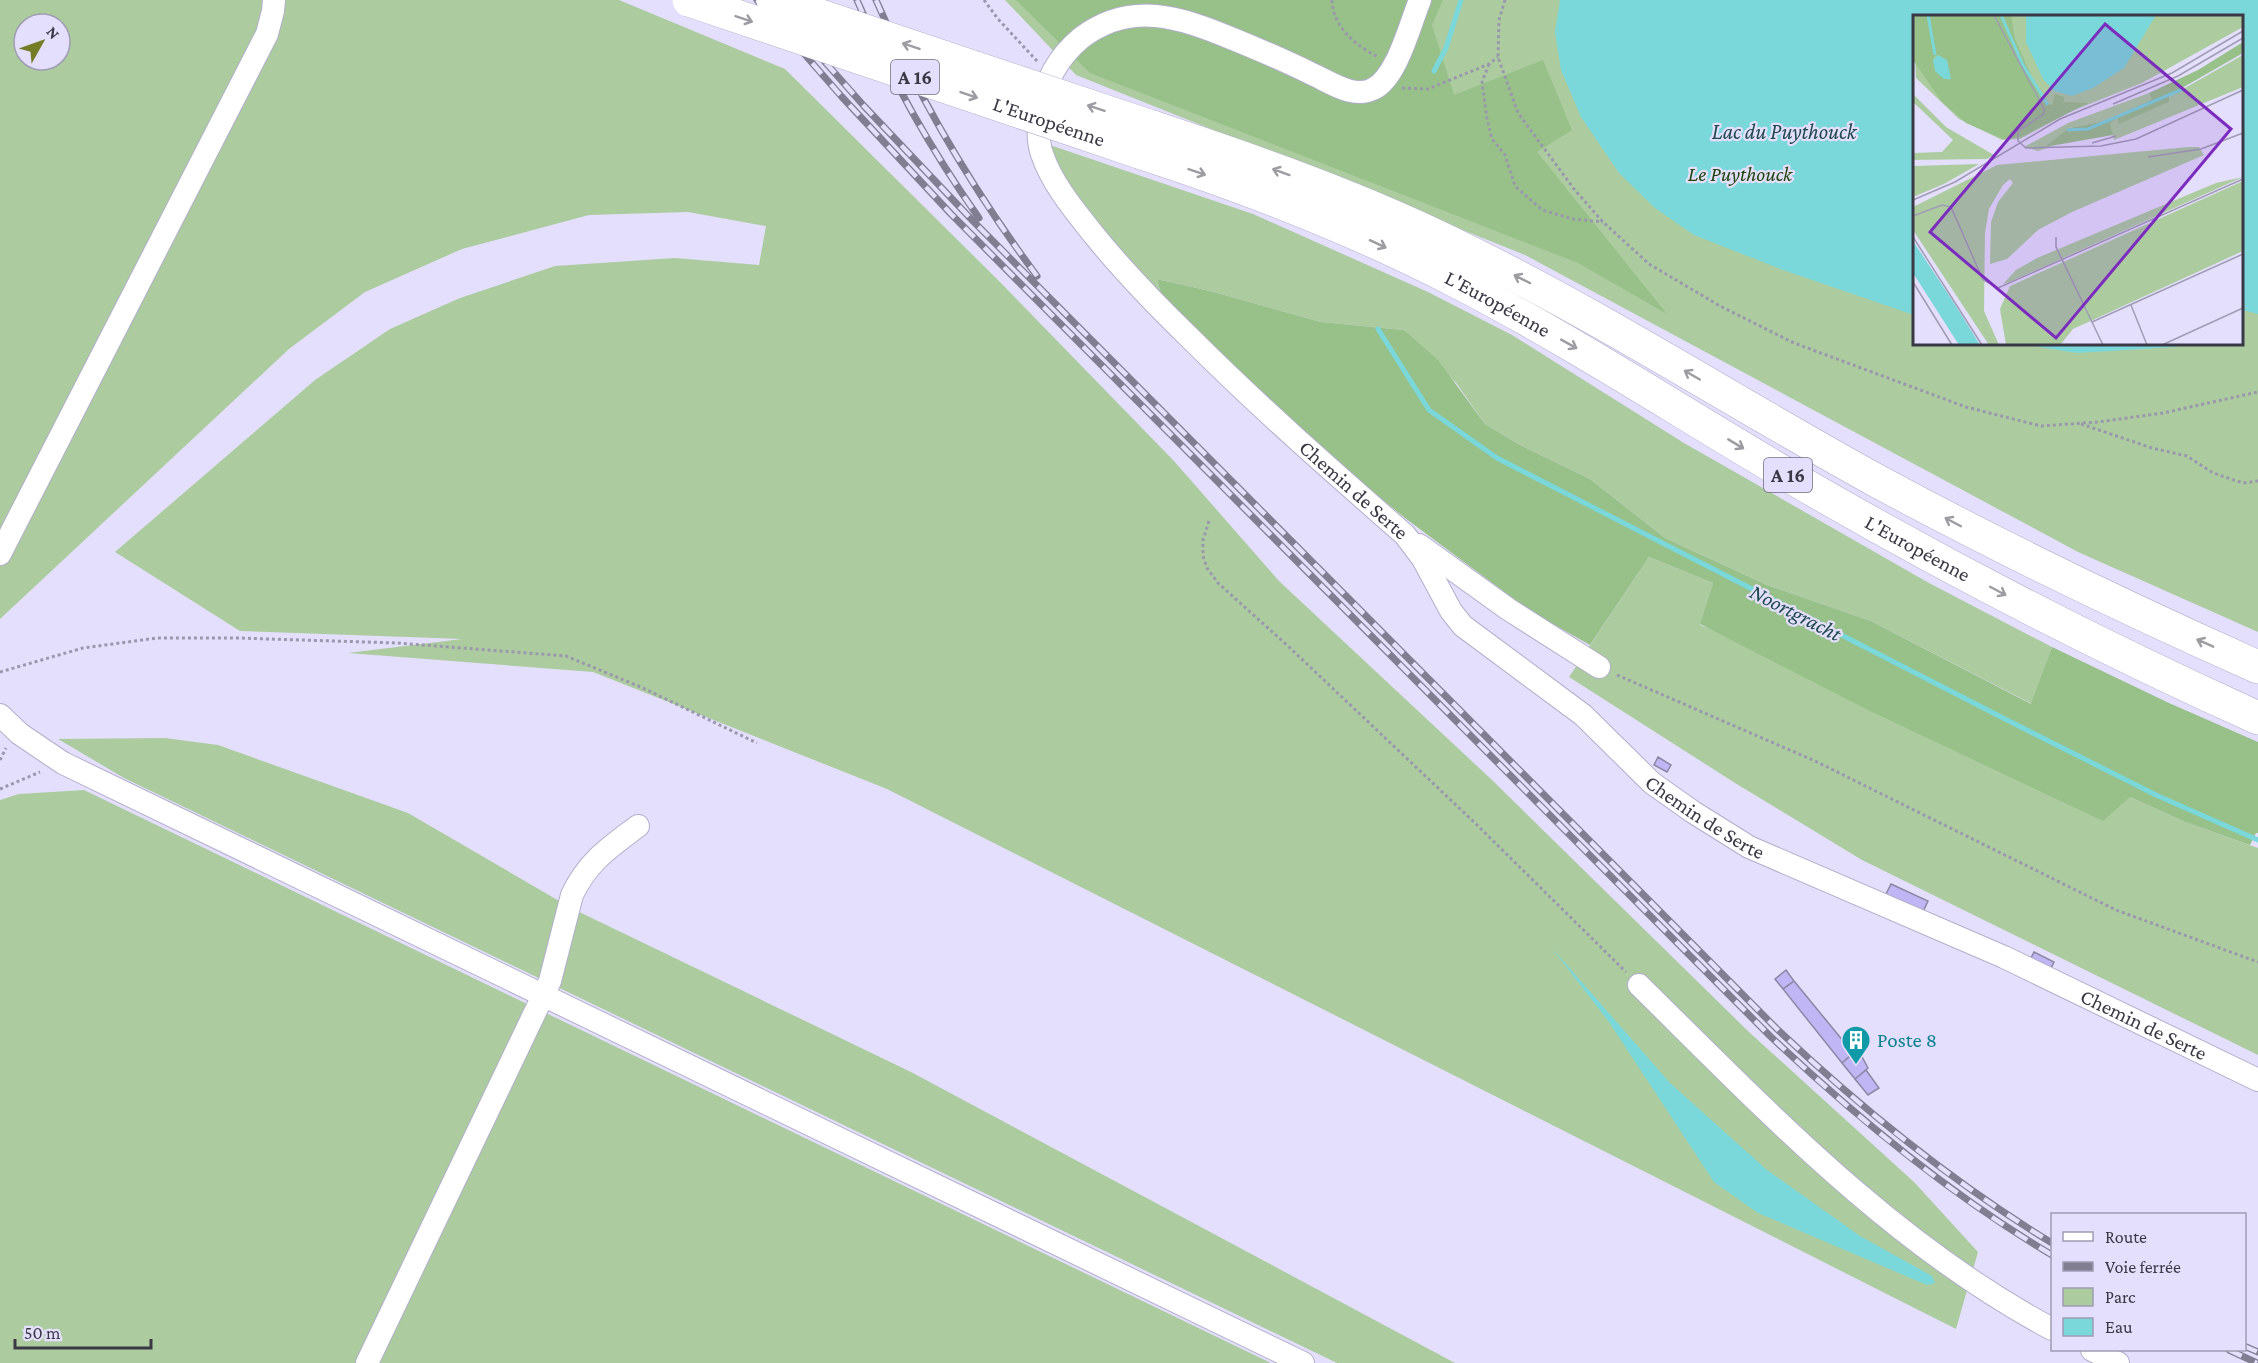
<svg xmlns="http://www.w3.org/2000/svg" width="2258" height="1363" viewBox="0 0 2258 1363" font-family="'Crimson Pro',serif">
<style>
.green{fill:#accca0;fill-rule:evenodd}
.forest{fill:#98c089}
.water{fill:#7ad7da}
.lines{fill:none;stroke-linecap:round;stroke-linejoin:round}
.stream{stroke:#7ad7da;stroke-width:5}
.building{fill:#c1b6f5;stroke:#8c87a2;stroke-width:1.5}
.minor-casing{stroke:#b2aeca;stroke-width:24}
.highway-casing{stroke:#b2aeca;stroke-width:34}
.path{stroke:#9b97ad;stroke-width:3;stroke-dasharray:3 3;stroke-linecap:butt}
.minor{stroke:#fff;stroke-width:22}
.highway{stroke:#fff;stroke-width:33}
.rail-casing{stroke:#817e92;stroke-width:7}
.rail{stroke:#e4dffd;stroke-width:4.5;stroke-dasharray:14;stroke-linecap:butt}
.highway-bridge-casing{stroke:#b2aeca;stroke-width:34;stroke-linecap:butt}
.highway-bridge{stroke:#fff;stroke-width:33}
.oneway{stroke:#9c9ca2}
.labels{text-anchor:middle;stroke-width:4.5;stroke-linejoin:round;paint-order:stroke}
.shield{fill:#e4dffd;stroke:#6d6a7c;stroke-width:1.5}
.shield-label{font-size:20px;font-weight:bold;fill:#3a3844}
.street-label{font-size:21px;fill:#3a3844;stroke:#e4dffd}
.park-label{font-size:21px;font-style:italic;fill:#21460d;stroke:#e4dffd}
.culture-label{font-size:21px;fill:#0d838f;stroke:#e4dffd;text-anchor:start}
.water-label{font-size:22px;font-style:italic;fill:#1f4a4c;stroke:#e4dffd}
.inset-river{fill:none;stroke:#7ad7da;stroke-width:3}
.inset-road{fill:none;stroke:#a09cb3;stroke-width:1.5}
.view{fill:#7b2cbf;fill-opacity:0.15;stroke:#7b2cbf;stroke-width:3}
.inset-edge{fill:none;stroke:#3a3844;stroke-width:3}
</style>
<rect width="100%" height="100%" fill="#e4dffd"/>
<path class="green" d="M 0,0 L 619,0 L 785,69 L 1000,282 L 1174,461 L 1279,581 L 1492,780 L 1749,1032 L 1914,1182 L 1978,1252 L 1956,1329 L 887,789 L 593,672 L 348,653 L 462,639 L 240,631 L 115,552 L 315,380 L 390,329 L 460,298 L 555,266 L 675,258 L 759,265 L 766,226 L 688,212 L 589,215 L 462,249 L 365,292 L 289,349 L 0,619 ZM 24,24 L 60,24 L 60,60 L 24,60 Z
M 1005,0 L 2258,0 L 2258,632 L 2078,552 L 1525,255 L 1076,75 ZM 1914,16 L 2242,16 L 2242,344 L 1914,344 Z
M 1047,144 L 1253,214 L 1428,292 L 1512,335 L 1684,443 L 1929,583 L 2052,647 L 2032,704 L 1871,621 L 1767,585 L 1665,538 L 1590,479 L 1518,444 L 1485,424 L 1457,384 L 1404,330 L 1321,322 L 1210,291 L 1157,279 L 1162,298 L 1095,252 Z
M 1649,557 L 1713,583 L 1700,625 L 2130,797 L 2185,822 L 2258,848 L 2258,1055 L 1862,860 L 1735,783 L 1569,677 Z
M 165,738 L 218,745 L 408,813 L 573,909 L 911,1072 L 1455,1363 L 1337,1363 L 124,778 L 58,739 Z
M 84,790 L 1271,1363 L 0,1363 L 0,800 L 19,794 Z"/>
<path class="forest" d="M 1016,0 L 1443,0 L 1432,25 L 1454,95 L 1543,60 L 1572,130 L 1537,152 L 1667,314 L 1578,263 L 1090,73 Z
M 1157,279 L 1210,291 L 1321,322 L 1404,330 L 1438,360 L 1485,424 L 1518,444 L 1590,479 L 1665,538 L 1767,585 L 1871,621 L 2031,704 L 2052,647 L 2169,703 L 2258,742 L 2258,833 L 2256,833 L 2250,845 L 2185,822 L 2130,797 L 2103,821 L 1870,711 L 1700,624 L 1713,583 L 1649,557 L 1590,645 L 1530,611 L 1405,518 L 1301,433 L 1162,298 Z"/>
<path class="water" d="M 1560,0 L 2258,0 L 2258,314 L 2247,311 L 2242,311 L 2242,16 L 1914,16 L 1914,315 L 1783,270 L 1694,235 L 1655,208 L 1619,173 L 1581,117 L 1561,70 L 1555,32 Z
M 2021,344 L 2188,344 L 2174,347 L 2077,353 Z
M 1551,947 L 1670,1083 L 1767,1170 L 1860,1236 L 1932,1276 L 1935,1283 L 1927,1285 L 1758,1213 L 1714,1182 L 1609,1022 Z"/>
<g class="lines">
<path class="stream" d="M 1434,71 L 1446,48 L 1461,0
M 1378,329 L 1429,410 L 1497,458 L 2003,718 L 2156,795 L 2258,840"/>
</g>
<path class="building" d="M 1658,757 L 1671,765 L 1667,772 L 1654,765 Z
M 1891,884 L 1928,901 L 1921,916 L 1884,898 Z
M 2034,952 L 2054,962 L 2047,976 L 2027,966 Z
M 1786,970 L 1794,981 L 1783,989 L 1775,979 Z
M 1794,981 L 1853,1053 L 1842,1063 L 1783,989 Z
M 1855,1052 L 1860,1053 L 1868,1068 L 1855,1079 L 1842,1063 Z
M 1866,1070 L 1879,1088 L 1868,1095 L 1855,1079 Z"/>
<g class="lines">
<g class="minor-casing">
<g id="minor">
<path id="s1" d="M 1420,0 C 1410,24 1397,78 1373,89 C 1353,99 1330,82 1312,74 C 1286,61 1260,50 1233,39 C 1180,17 1131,0 1081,38 C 1058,57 1045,81 1040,111 C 1038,125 1037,140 1042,154 C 1052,184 1075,211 1094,235 C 1124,272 1156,305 1190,338 C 1259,407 1332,471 1405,535 L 1423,559 L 1451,611 L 1463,626 L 1583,715 L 1652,783 L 1693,812 L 1749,847 L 2004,957 L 2258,1080"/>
<path d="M 1419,545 L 1508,609 L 1599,667"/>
<path d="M 0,554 L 267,34 L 273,11 L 274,0"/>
<path d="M 0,715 L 20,734 L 63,763 L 1303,1363"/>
<path d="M 1639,985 C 1767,1111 1892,1244 2052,1329"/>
<path d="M 2092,1350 L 2118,1363"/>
<path d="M 367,1363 L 550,981 L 572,895 C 588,861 609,848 638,826"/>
</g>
</g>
<g class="highway-casing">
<g id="highway">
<path d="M 1152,127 C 1257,162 1363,199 1463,249 C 1606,319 1740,406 1879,482 C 2003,549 2130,610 2258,667"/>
<path id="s2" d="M 1142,153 C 1250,188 1355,229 1456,281 C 1580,345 1695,422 1815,491 C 1959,574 2107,650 2258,718"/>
</g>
</g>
<path class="path" d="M 984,0 L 998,19 L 1037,61
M 1332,0 C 1333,27 1355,45 1378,57
M 1505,0 L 1499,20 L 1498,57 L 1518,113 L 1574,189 L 1603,222 L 1649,264 L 1720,306 L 1794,343 L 1966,407 L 2041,426 L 2098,422 L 2163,413 L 2258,392
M 1489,64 L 1482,82 L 1487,119 L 1492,139 L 1505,155 L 1515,186 L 1542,210 L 1573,219 L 1603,222
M 1402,88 L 1428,89 L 1489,64 L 1498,57
M 2081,424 L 2152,448 L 2187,456 L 2213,473 L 2243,483 L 2258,481
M 1209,521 L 1203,540 L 1203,556 L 1207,568 L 1218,583 L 1289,647 L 1474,822 L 1626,972
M 0,672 L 83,648 L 157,638 L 238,638 L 397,643 L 566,656 L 643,688 L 757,743
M 1617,675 L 1815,761 L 2116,910 L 2258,962
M 0,760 L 6,748
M 0,789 L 40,772"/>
<use href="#minor" class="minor"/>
<use href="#highway" class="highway"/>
<g class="rail-casing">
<path id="rail" d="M 757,0 L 842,97 L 951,214 L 1770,1036 C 1857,1118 1949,1194 2052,1255
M 770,0 L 864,106 L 973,221 L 1777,1029 C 1862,1109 1952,1182 2052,1243
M 857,0 C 890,77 931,150 979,218
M 876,0 C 919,99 973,190 1037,276
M 2244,1346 L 2258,1352
M 2229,1350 L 2257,1363"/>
</g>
<use href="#rail" class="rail"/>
<g class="highway-bridge-casing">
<g id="highway-bridge">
<path id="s3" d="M 689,0 L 1142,153"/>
<path d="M 773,0 L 1152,127"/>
</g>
</g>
<use href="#highway-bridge" class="highway-bridge"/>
</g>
<defs><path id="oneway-shaft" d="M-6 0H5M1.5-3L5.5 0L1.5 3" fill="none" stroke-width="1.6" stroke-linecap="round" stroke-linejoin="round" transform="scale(1.5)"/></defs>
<g class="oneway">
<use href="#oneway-shaft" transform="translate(744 19) rotate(19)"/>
<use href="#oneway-shaft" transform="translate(911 46) rotate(-162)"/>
<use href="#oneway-shaft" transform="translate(969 95) rotate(19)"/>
<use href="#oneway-shaft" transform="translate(1096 108) rotate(-162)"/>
<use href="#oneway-shaft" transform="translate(1197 172) rotate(19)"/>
<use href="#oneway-shaft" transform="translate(1281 172) rotate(-160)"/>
<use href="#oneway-shaft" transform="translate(1378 244) rotate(25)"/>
<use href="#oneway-shaft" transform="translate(1522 279) rotate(-153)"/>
<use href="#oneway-shaft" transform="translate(1569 344) rotate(29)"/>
<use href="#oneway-shaft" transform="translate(1692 375) rotate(-150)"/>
<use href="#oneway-shaft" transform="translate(1736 444) rotate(31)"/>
<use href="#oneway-shaft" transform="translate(1953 522) rotate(-152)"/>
<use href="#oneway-shaft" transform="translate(1998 591) rotate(28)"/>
<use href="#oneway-shaft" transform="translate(2205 643) rotate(-156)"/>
</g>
<defs>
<g id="building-pin" transform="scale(1.5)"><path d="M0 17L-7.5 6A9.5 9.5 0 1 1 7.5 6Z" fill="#0f9aa8" stroke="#e4dffd"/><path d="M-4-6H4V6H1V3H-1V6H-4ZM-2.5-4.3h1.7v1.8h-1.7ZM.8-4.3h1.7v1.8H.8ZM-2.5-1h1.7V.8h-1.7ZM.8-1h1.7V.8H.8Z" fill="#fff"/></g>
</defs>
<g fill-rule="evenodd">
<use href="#building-pin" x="1856" y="1040"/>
</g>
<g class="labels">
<g class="shield">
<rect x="891" y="60" width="48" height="34" rx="4.5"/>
<rect x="1764" y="458" width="48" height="34" rx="4.5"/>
</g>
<g class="shield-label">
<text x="915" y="84">A 16</text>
<text x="1788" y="482">A 16</text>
</g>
<g class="street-label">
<text dy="7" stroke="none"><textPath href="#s3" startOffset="380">L'Européenne</textPath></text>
<text dy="7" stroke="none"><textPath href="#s2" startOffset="387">L'Européenne</textPath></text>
<text dy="7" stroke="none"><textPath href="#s1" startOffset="1005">Chemin de Serte</textPath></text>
<text dy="7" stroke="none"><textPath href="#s2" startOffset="873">L'Européenne</textPath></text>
<text dy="7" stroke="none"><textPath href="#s1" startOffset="1491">Chemin de Serte</textPath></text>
<text dy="7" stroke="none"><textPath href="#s1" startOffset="1977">Chemin de Serte</textPath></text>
</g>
<g class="park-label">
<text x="1740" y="181">Le Puythouck</text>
</g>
<g class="culture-label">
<text x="1877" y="1047">Poste 8</text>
</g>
<g class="water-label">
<text x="1784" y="139">Lac du Puythouck</text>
<text transform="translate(1796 612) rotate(27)" y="8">Noortgracht</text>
</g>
</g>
<g transform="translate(1913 15)">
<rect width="330" height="330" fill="#e4dffd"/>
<path d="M 0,0 L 330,0 L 330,12 L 229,68 L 159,96 L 107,124 L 89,125 L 46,104 L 3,63 ZM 330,40 L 330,72 L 201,125 L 196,108 L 204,104 L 206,108 L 256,87 L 256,82 ZM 236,78 L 240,84 L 196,105 L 156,113 L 135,133 L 125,136 L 111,132 L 155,108 ZM 0,79 L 33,112 L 81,140 L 74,144 L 0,145 L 0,138 L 29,137 L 40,125 L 0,87 ZM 275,132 L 286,132 L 291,140 L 159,197 L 125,215 L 94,244 L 77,249 L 78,207 L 85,187 L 100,168 L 97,164 L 90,170 L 76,194 L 72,218 L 71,296 L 86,330 L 76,330 L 72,324 L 0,215 L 0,192 L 84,150 ZM 66,149 L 31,169 L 0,182 L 0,151 ZM 330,162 L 99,266 L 90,269 L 103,255 L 124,243 L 303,168 ZM 330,166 L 330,236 L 160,314 L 147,330 L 93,330 L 87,294 L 97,271 Z" fill="#accca0"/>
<path d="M 0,0 L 98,0 L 102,24 L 130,87 L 139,90 L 142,79 L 151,82 L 151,87 L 175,88 L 108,122 L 90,124 L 53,108 L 29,87 L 0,45 ZM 25,40 L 34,45 L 36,65 L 22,56 L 21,42 ZM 330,27 L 330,38 L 269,73 L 256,82 L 256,87 L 206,109 L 204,104 L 197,108 L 200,120 L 132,132 L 156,113 L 196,105 L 239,84 L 236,78 L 285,55 Z" fill="#98c089" fill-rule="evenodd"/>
<path d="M 113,0 L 243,0 L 211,53 L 180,73 L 159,81 L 141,76 L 130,64 L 113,27 ZM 25,40 L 34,45 L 38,64 L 31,64 L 22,56 L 20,45 ZM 0,226 L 41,288 L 67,330 L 46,330 L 0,258 Z" fill="#7ad7da"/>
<path class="inset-river" d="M 15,0 L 22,40M 88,0 L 110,50 L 135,90M 154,115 L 175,114 L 270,74"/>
<path class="inset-road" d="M 81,0 L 131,94 L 131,99 L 105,116 L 105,126 L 113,133 L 188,131 L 223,124 L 330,75M 200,89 L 265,61 L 330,23M 179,128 L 203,121M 235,142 L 288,134 L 330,118M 0,185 L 42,167 L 147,104 L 259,58 L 330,16M 0,201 L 29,190 L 38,192 L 70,265 L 85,273 L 330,164M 0,222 L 69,330M 143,222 L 143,232 L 190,330M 0,267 L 39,330M 218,290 L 234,330M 179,307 L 330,239M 249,330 L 330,293"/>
<path class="view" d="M 192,9 L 318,114 L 143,323 L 17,217 Z"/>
<rect width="330" height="330" class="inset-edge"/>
</g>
<rect x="2051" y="1213" width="195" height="138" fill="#e4dffd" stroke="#a09cb3" stroke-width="1.5"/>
<rect x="2063" y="1232" width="30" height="9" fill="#ffffff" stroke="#a09cb3" stroke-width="1.5"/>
<text x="2105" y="1243" font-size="18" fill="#3a3844">Route</text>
<rect x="2063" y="1262" width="30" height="9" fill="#817e92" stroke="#a09cb3" stroke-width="1.5"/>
<text x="2105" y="1273" font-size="18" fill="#3a3844">Voie ferrée</text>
<rect x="2063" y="1288" width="30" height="18" fill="#accca0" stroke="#a09cb3" stroke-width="1.5"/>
<text x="2105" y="1303" font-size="18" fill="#3a3844">Parc</text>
<rect x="2063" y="1318" width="30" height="18" fill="#7ad7da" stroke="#a09cb3" stroke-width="1.5"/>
<text x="2105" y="1333" font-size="18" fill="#3a3844">Eau</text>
<g transform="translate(42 42) rotate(50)"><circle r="28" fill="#e4dffd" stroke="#a09cb3" stroke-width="1.5"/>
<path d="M0-4.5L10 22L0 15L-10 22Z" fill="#757c26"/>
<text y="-9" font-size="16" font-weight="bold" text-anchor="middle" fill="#3a3844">N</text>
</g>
<path d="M15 1339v9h136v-9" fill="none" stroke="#3a3844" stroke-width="3"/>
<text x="24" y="1339" font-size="18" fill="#3a3844" stroke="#e4dffd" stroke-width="4.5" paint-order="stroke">50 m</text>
</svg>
